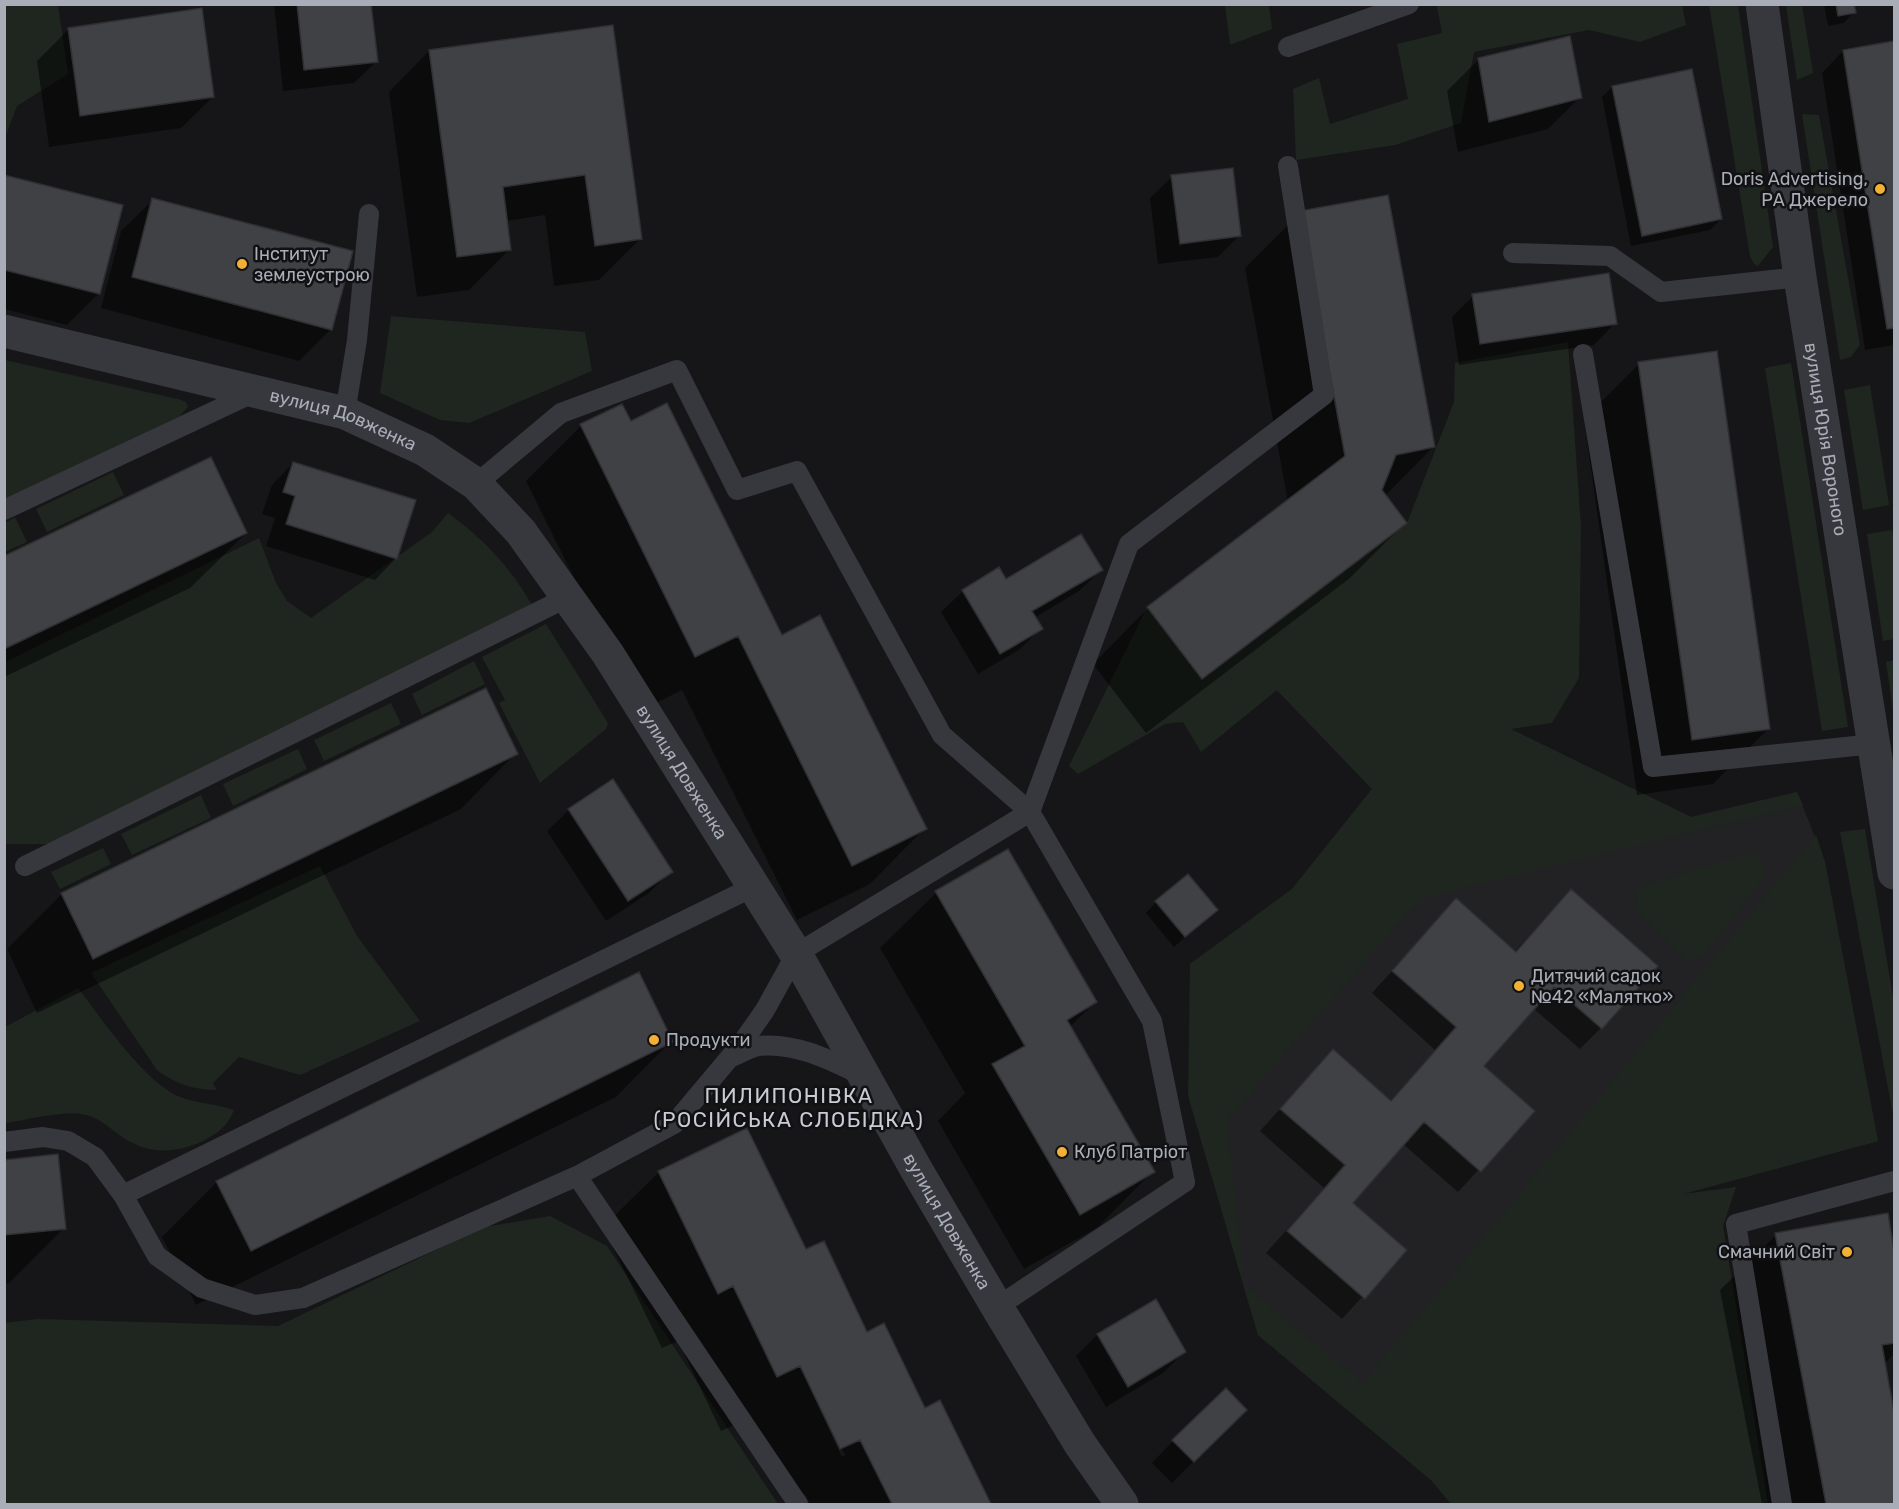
<svg xmlns="http://www.w3.org/2000/svg" width="1899" height="1509" viewBox="0 0 1899 1509" font-family="Rubik,sans-serif">
<style>
.built{fill:#222225}
.green{fill:#1e261f}
.shadow{fill:#0007;fill-rule:evenodd}
.building{fill:#404145;stroke:#303034;stroke-width:1.5}
.lines{fill:none;stroke-linecap:round;stroke-linejoin:round}
.lane{stroke:#37383d;stroke-width:20}
.street{stroke:#37383d;stroke-width:33}
.poi-dot{fill:#f2b134;stroke:#111113;stroke-width:2}
.labels{text-anchor:middle;stroke-width:5;stroke-linejoin:round;paint-order:stroke}
.poi-label{font-size:18px;fill:#a8adb8;stroke:#111113;text-anchor:start}
.street-label{font-size:18px;fill:#a8adb8;stroke:#111113}
.quarter-label{font-size:21px;letter-spacing:1.5px;fill:#c9ccd4;stroke:#111113}
</style>
<rect width="100%" height="100%" fill="#161618"/>
<path class="built" d="M 1246,658 L 1510,729 L 1691,817 L 1797,792 L 1825,862 L 1878,1141 L 1676,1196 L 1451,1504 L 1432,1481 L 1258,1335 L 1189,1099 L 1190,964 L 1292,889 L 1372,789 Z"/>
<path class="green" d="M 5,4 L 58,5 L 68,74 L 17,106 L 5,137 Z
M 1440,4 L 1682,5 L 1686,25 L 1640,42 L 1589,30 L 1474,52 L 1461,123 L 1395,145 L 1296,160 L 1293,89 L 1319,78 L 1330,124 L 1408,99 L 1397,44 L 1442,33 L 1437,6 Z
M 1225,5 L 1269,5 L 1272,29 L 1230,45 Z
M 1709,5 L 1738,5 L 1773,247 L 1758,266 L 1754,264 L 1750,256 Z
M 1786,5 L 1802,5 L 1813,73 L 1797,80 Z
M 1802,114 L 1819,115 L 1860,345 L 1851,357 L 1840,360 Z
M 391,316 L 585,332 L 592,371 L 469,423 L 440,420 L 380,393 Z
M 1568,342 L 1581,526 L 1579,678 L 1552,723 L 1511,729 L 1691,817 L 1797,792 L 1803,805 L 1432,896 L 1413,907 L 1227,1120 L 1244,1285 L 1363,1383 L 1816,835 L 1825,862 L 1878,1141 L 1683,1194 L 1736,1187 L 1723,1226 L 1768,1504 L 1451,1504 L 1432,1481 L 1258,1335 L 1188,1095 L 1190,964 L 1292,889 L 1372,789 L 1277,690 L 1201,752 L 1183,722 L 1165,724 L 1078,774 L 1069,766 L 1147,607 L 1407,523 L 1454,402 L 1455,363 Z
M 5,360 L 178,399 L 186,402 L 188,407 L 180,416 L 5,501 Z
M 1791,363 L 1848,727 L 1822,731 L 1765,368 Z
M 1870,385 L 1889,505 L 1863,510 L 1844,390 Z
M 113,472 L 124,495 L 47,532 L 36,509 Z
M 448,513 C 484,539 510,567 532,605 L 50,844 L 5,844 L 5,662 L 259,538 L 276,583 L 287,601 L 311,618 L 432,532 Z
M 15,517 L 27,542 L 5,552 L 5,523 Z
M 1892,530 L 1894,546 L 1894,639 L 1883,641 L 1867,534 Z
M 546,624 L 608,723 L 606,729 L 540,783 L 499,703 L 505,700 L 482,657 Z
M 1894,660 L 1894,717 L 1886,662 Z
M 474,661 L 485,684 L 422,715 L 412,694 Z
M 391,703 L 401,724 L 324,761 L 314,740 Z
M 298,749 L 307,769 L 233,806 L 223,784 Z
M 201,795 L 211,818 L 132,855 L 121,834 Z
M 1865,829 L 1894,1003 L 1894,1120 L 1840,832 Z
M 103,848 L 111,864 L 60,889 L 51,872 Z
M 1751,853 L 1763,860 L 1765,876 L 1701,959 L 1686,960 L 1636,908 L 1638,887 Z
M 320,866 L 357,936 L 420,1021 L 300,1075 L 239,1057 L 213,1083 L 217,1090 C 193,1090 176,1084 157,1070 L 91,973 Z
M 78,988 C 102,1019 144,1082 180,1097 C 196,1103 216,1104 234,1110 C 228,1126 218,1133 203,1141 C 173,1155 144,1154 118,1134 C 107,1126 99,1118 86,1115 C 61,1110 30,1120 5,1123 L 5,1027 Z
M 550,1216 L 607,1246 L 778,1504 L 5,1504 L 4,1323 L 37,1319 L 278,1326 L 484,1227 Z"/>
<path class="shadow" d="M 274,4 L 370,4 L 376,62 L 354,83 L 283,91 Z
M 1824,4 L 1853,4 L 1854,12 L 1844,23 L 1828,26 Z
M 612,26 L 640,239 L 599,280 L 554,286 L 545,215 L 506,221 L 510,249 L 469,290 L 417,297 L 389,92 L 429,51 Z
M 69,29 L 213,97 L 181,128 L 49,147 L 37,61 Z
M 1894,43 L 1894,345 L 1865,350 L 1822,73 L 1843,51 Z
M 1479,59 L 1580,97 L 1548,129 L 1458,152 L 1447,91 Z
M 1612,87 L 1721,219 L 1710,230 L 1631,246 L 1602,97 Z
M 4,176 L 98,294 L 67,325 L 4,309 Z
M 1172,177 L 1240,235 L 1218,257 L 1158,264 L 1150,198 Z
M 153,200 L 330,330 L 299,361 L 101,308 L 121,231 Z
M 1300,213 L 1433,447 L 1385,496 L 1405,523 L 1350,578 L 1146,733 L 1093,664 L 1148,608 L 1288,502 L 1245,268 Z
M 1473,296 L 1615,323 L 1594,345 L 1459,365 L 1452,317 Z
M 1639,364 L 1769,728 L 1713,784 L 1637,795 L 1584,419 Z
M 630,423 L 781,637 L 925,828 L 870,884 L 797,920 L 682,690 L 640,711 L 526,481 L 581,426 Z
M 293,463 L 396,558 L 375,580 L 266,546 L 275,518 L 262,514 L 272,485 Z
M 246,533 L 190,588 L 4,677 L 4,558 Z
M 1101,570 L 1079,591 L 1034,618 L 1041,628 L 1019,650 L 978,674 L 941,612 L 963,591 L 1006,581 Z
M 516,753 L 461,809 L 37,1013 L 7,949 L 62,894 Z
M 569,810 L 671,871 L 649,893 L 606,921 L 547,831 Z
M 1008,851 L 1096,1001 L 1069,1028 L 1153,1171 L 1098,1227 L 1024,1269 L 938,1121 L 965,1093 L 880,948 L 936,893 Z
M 1571,891 L 1601,1028 L 1580,1049 L 1533,1008 L 1482,1066 L 1533,1111 L 1458,1192 L 1403,1144 L 1351,1203 L 1405,1250 L 1342,1319 L 1266,1253 L 1324,1188 L 1260,1131 L 1333,1051 L 1390,1101 L 1435,1050 L 1372,993 L 1456,901 L 1514,952 Z
M 1156,902 L 1216,910 L 1174,947 L 1146,913 Z
M 671,1041 L 616,1097 L 196,1305 L 162,1237 L 217,1182 Z
M 4,1161 L 64,1228 L 9,1283 L 4,1284 Z
M 659,1172 L 805,1251 L 924,1410 L 939,1402 L 989,1504 L 810,1504 L 805,1494 L 785,1503 L 745,1420 L 721,1431 L 678,1341 L 662,1348 L 603,1227 ZM 809,1386 L 812,1386 L 845,1455 L 842,1457 Z
M 1886,1215 L 1894,1261 L 1894,1354 L 1884,1364 L 1894,1420 L 1894,1504 L 1762,1504 L 1720,1290 L 1776,1235 Z
M 1097,1335 L 1184,1352 L 1163,1373 L 1106,1407 L 1076,1356 Z
M 1245,1410 L 1172,1483 L 1152,1463 L 1173,1441 Z"/>
<path class="building" d="M 297,4 L 371,4 L 378,62 L 304,70 Z
M 1836,4 L 1854,4 L 1856,13 L 1838,16 Z
M 202,8 L 214,97 L 80,116 L 68,28 Z
M 613,25 L 642,239 L 595,246 L 585,175 L 503,187 L 511,250 L 457,257 L 429,50 Z
M 1570,36 L 1582,98 L 1489,122 L 1478,58 Z
M 1894,41 L 1894,328 L 1887,329 L 1843,50 Z
M 1692,69 L 1722,219 L 1642,236 L 1612,86 Z
M 1233,168 L 1241,236 L 1180,244 L 1171,175 Z
M 4,175 L 123,205 L 100,294 L 4,270 Z
M 1388,195 L 1435,447 L 1396,455 L 1382,490 L 1407,523 L 1202,679 L 1147,607 L 1345,456 L 1300,211 Z
M 152,198 L 353,251 L 332,330 L 132,277 Z
M 1609,273 L 1617,324 L 1480,344 L 1472,294 Z
M 1717,351 L 1770,729 L 1692,740 L 1638,362 Z
M 667,403 L 782,635 L 820,615 L 927,829 L 852,866 L 738,636 L 695,657 L 580,424 L 622,404 L 631,421 Z
M 211,457 L 247,533 L 4,649 L 4,556 Z
M 293,462 L 416,500 L 397,559 L 286,524 L 295,496 L 283,492 Z
M 1081,534 L 1103,570 L 1032,611 L 1043,629 L 1000,654 L 962,590 L 999,567 L 1006,579 Z
M 486,688 L 518,754 L 93,959 L 61,893 Z
M 613,779 L 673,872 L 628,901 L 568,809 Z
M 1008,849 L 1097,1002 L 1067,1020 L 1155,1172 L 1080,1215 L 992,1064 L 1025,1046 L 935,891 Z
M 1188,874 L 1218,910 L 1185,937 L 1155,901 Z
M 1571,889 L 1658,966 L 1602,1029 L 1554,987 L 1484,1066 L 1535,1111 L 1481,1172 L 1424,1122 L 1353,1203 L 1407,1250 L 1365,1299 L 1287,1231 L 1345,1165 L 1280,1109 L 1333,1049 L 1391,1101 L 1456,1027 L 1392,971 L 1456,898 L 1516,952 Z
M 639,972 L 673,1042 L 251,1251 L 216,1181 Z
M 747,1128 L 806,1249 L 824,1241 L 867,1332 L 884,1323 L 925,1408 L 940,1400 L 991,1504 L 892,1504 L 860,1440 L 840,1449 L 800,1366 L 777,1377 L 733,1286 L 718,1294 L 658,1171 Z
M 58,1154 L 66,1229 L 4,1235 L 4,1160 Z
M 1888,1213 L 1894,1252 L 1894,1343 L 1882,1345 L 1894,1412 L 1894,1504 L 1826,1504 L 1775,1233 Z
M 1156,1299 L 1186,1352 L 1128,1387 L 1097,1334 Z
M 1226,1388 L 1247,1410 L 1194,1462 L 1172,1440 Z"/>
<g class="lines">
<path class="lane" d="M 1288,47 L 1409,4
M 1513,253 L 1610,256 L 1661,292 L 1800,277
M 1583,354 L 1653,767 L 1874,744
M 345,413 L 357,340 L 369,214
M 476,484 L 561,413 L 677,370 L 737,490 L 797,471 L 942,735 L 1030,812 L 1129,544 L 1324,395 L 1288,166
M 4,510 L 255,392
M 25,866 L 568,597
M 734,1056 C 741,1053 751,1047 759,1046 C 795,1042 830,1060 861,1075
M 4,1142 L 43,1137 L 68,1141 L 95,1157 L 123,1195 L 157,1256 L 202,1288 L 255,1305 L 303,1298 L 577,1176 L 674,1124 L 742,1043 L 765,1010 L 796,954 L 1030,812 L 1152,1021 L 1185,1182 L 997,1307
M 577,1176 L 798,1504
M 123,1195 L 755,886
M 1782,1504 L 1736,1224 L 1894,1181"/>
<g class="street">
<path id="s1" d="M 1762,4 L 1800,277 L 1894,873"/>
<path id="s2" d="M 4,331 L 345,413 L 425,450 L 476,484 L 521,532 L 608,654 L 796,954 L 916,1169 L 997,1307 L 1080,1444 L 1122,1504"/>
</g>
</g>
<g class="poi-dot">
<circle cx="1880" cy="189" r="6"/>
<circle cx="242" cy="264" r="6"/>
<circle cx="1519" cy="986" r="6"/>
<circle cx="654" cy="1040" r="6"/>
<circle cx="1062" cy="1152" r="6"/>
<circle cx="1847" cy="1252" r="6"/>
</g>
<g class="labels">
<g class="poi-label">
<text x="1868" y="185" text-anchor="end">Doris Advertising,<tspan x="1868" dy="21">РА Джерело</tspan></text>
<text x="254" y="260">Інститут<tspan x="254" dy="21">землеустрою</tspan></text>
<text x="1531" y="982">Дитячий садок<tspan x="1531" dy="21">№42 «Малятко»</tspan></text>
<text x="666" y="1046">Продукти</text>
<text x="1074" y="1158">Клуб Патріот</text>
<text x="1835" y="1258" text-anchor="end">Смачний Світ</text>
</g>
<g class="street-label">
<text dy="6" stroke="none"><textPath href="#s2" startOffset="351">вулиця Довженка</textPath></text>
<text dy="6" stroke="none"><textPath href="#s1" startOffset="440">вулиця Юрія Вороного</textPath></text>
<text dy="6" stroke="none"><textPath href="#s2" startOffset="855">вулиця Довженка</textPath></text>
<text dy="6" stroke="none"><textPath href="#s2" startOffset="1377">вулиця Довженка</textPath></text>
</g>
<g class="quarter-label">
<text x="789" y="1103">ПИЛИПОНІВКА<tspan x="789" dy="24">(РОСІЙСЬКА СЛОБІДКА)</tspan></text>
</g>
</g>
<rect width="1899" height="1509" fill="none" stroke="#a8adb8" stroke-width="12"/>
</svg>
